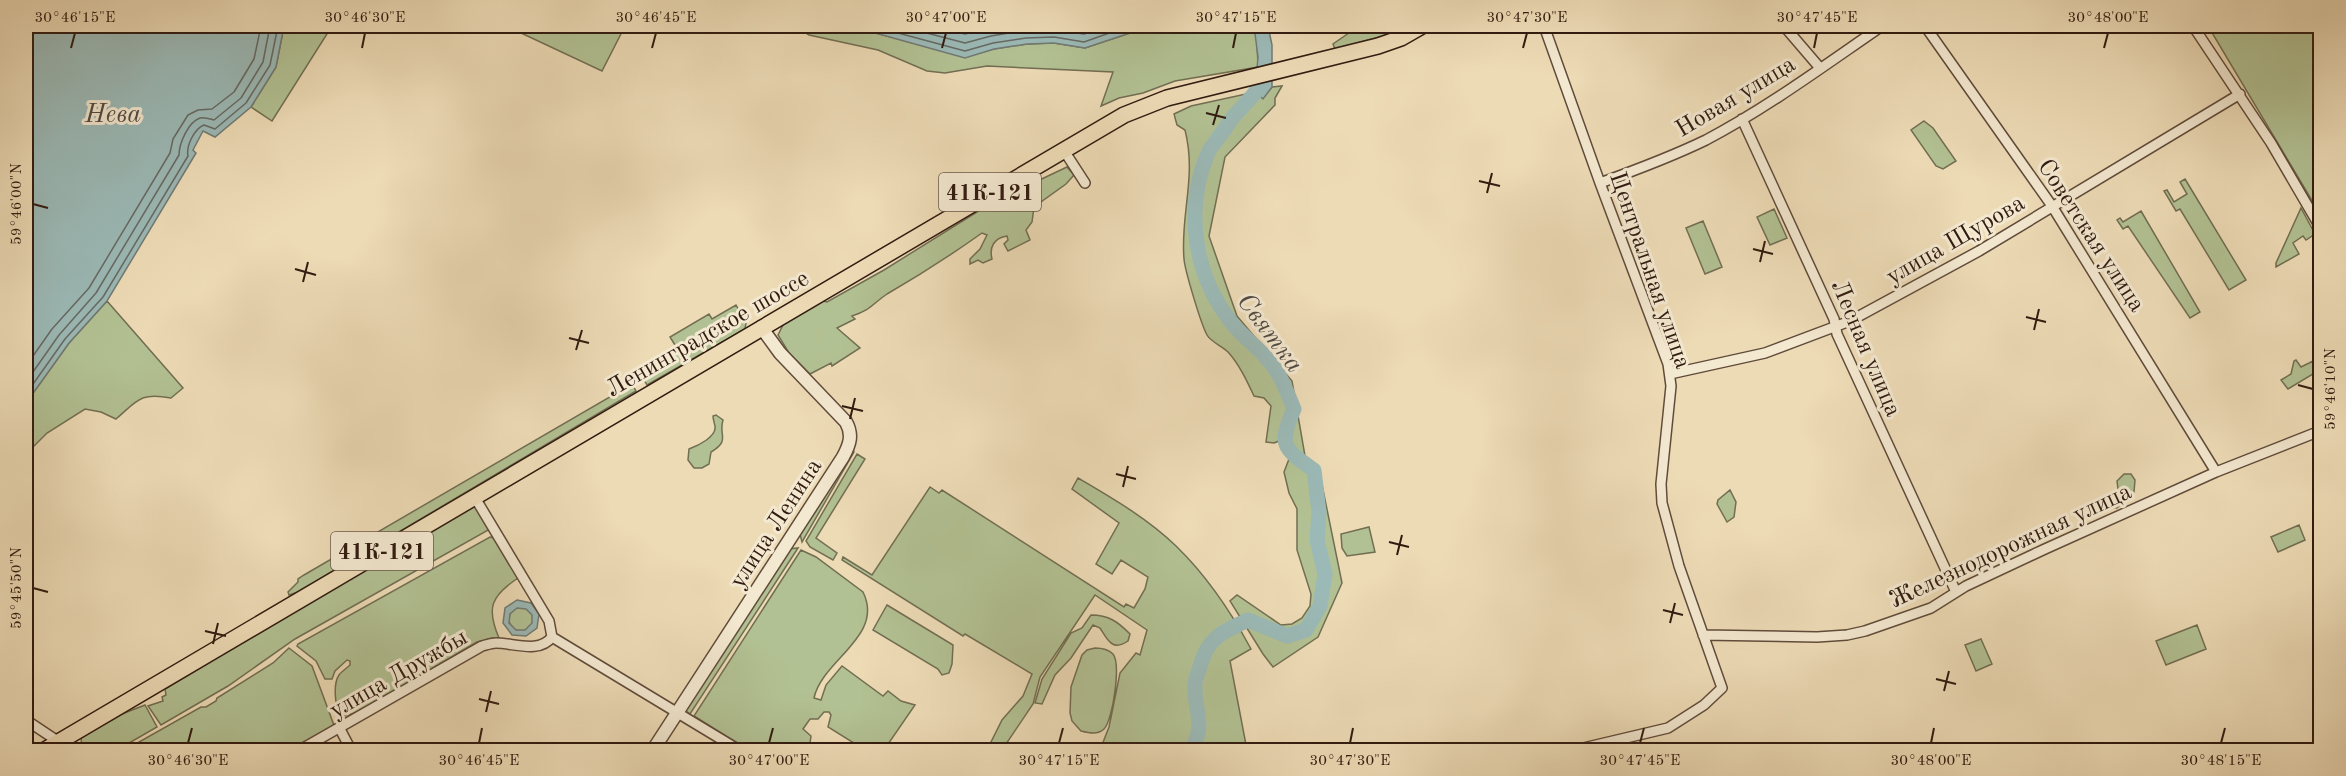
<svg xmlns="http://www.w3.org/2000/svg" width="2346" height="776" viewBox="0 0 2346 776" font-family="'Old Standard TT',serif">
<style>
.green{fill:#b2c193;stroke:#726e52;stroke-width:1.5}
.water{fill:#9bb9b6;stroke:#717a74;stroke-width:1.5;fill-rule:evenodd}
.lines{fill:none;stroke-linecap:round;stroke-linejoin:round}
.shore{stroke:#666a63;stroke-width:1.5}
.river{stroke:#9bb9b6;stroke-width:15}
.minor-casing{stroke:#604b3a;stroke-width:12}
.tertiary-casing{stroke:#604b3a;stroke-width:15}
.primary-casing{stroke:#311b10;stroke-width:18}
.minor{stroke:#f3e8d0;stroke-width:9}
.tertiary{stroke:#f3e8d0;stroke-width:12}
.primary{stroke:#eddbb6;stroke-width:15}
.ticks{fill:none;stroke:#311b10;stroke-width:2}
.labels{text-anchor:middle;stroke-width:6;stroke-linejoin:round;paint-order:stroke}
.shield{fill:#f3e8d0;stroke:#6b584a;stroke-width:1.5}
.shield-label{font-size:22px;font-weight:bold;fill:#311b10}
.street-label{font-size:24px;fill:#311b10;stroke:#f3e8d0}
.water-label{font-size:26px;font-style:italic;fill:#514a42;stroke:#f3e8d0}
.neatline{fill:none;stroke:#311b10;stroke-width:2}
.ticks-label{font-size:15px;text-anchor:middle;fill:#311b10}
</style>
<rect width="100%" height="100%" fill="#eddbb6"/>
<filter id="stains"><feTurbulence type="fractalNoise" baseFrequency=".00333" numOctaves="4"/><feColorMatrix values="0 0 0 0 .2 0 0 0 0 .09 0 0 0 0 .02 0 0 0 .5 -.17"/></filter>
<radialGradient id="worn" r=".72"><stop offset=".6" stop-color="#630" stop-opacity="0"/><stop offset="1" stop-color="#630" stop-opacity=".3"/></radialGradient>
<path class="green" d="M 284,26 L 332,26 L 272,121 L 251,107 L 276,67 Z
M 506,26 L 625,26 L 602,71 Z
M 795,26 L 850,26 L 965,57 L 994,49 L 1027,44 L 1054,43 L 1085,48 L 1151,26 L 1254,26 L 1257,42 L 1258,67 L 1175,81 L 1143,93 L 1119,98 L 1101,106 L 1113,72 L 987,66 L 945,73 L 927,71 L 878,50 L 809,35 Z
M 1359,26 L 1409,26 L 1398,32 L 1335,49 L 1333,44 Z
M 2208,26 L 2320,26 L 2320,214 Z
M 1282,86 L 1275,98 L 1275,105 L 1225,157 L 1209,236 L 1237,316 L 1292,381 L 1305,456 L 1319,470 L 1342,583 L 1318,637 L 1273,667 L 1263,654 L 1230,601 L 1237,595 L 1281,625 L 1292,624 L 1302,618 L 1310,606 L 1311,594 L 1297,550 L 1297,509 L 1289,493 L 1284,472 L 1289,459 L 1279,441 L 1274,443 L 1266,442 L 1271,406 L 1264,398 L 1254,396 C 1247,381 1239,364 1228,352 C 1222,346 1211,342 1207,335 C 1201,324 1185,271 1184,259 C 1180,215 1197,177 1185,130 L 1177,125 L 1174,114 L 1191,106 L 1255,92 L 1263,98 L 1272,87 Z
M 1924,121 L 1933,128 L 1956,161 L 1943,169 L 1936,166 L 1911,130 Z
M 1067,167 L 1074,175 L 1066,184 L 1034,207 L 1032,222 L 1026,230 L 1030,240 L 1008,251 L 1004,244 L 1008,240 L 1007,236 C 994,238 989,247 992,259 L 983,263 L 978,260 L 970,264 L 970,259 L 980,249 L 987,235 L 982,233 C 951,255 920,275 887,294 C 872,304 871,310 852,316 L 855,319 L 837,328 L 860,348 L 832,366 L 831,363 L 810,374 L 789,353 L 778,335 L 784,323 L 823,301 L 827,302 L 884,270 L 993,202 Z
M 2185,179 L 2246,280 L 2229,290 L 2180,209 L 2176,211 L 2164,191 L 2167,190 L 2174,202 L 2187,194 L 2180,182 Z
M 2301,208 L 2315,234 L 2306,240 L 2303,236 L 2293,243 L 2299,254 L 2276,267 L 2276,263 Z
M 1774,209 L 1787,238 L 1770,245 L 1757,217 Z
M 2141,211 L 2200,312 L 2190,318 L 2128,226 L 2123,229 L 2117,220 L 2120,218 L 2123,222 Z
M 1703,221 L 1722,267 L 1705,274 L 1686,228 Z
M 107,301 L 183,388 L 171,398 C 140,392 138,400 116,419 L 101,412 L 85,409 L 47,433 L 26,454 L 26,403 L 69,343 Z
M 736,305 L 746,323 L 745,329 L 647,385 L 643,378 L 655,371 L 657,367 L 654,360 L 674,350 L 675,345 L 670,337 L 709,314 L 712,319 Z
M 2296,360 L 2301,367 L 2313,361 L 2318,371 L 2288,389 L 2281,380 L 2291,374 L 2294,361 Z
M 632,384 L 636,391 L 298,592 L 289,595 L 288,592 L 298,582 L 298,579 L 304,575 Z
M 716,415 L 723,420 C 718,436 731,440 711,452 L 709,464 L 702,468 L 694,468 L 688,460 L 689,449 C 697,446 717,437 715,426 C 714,422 713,419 713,416 Z
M 851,451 L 854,452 L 802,542 L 800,534 Z
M 857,454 L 865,459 L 816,538 L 837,553 L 833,560 L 810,547 L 806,541 Z
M 2124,474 L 2131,474 L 2135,480 L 2134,492 L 2117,508 L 2110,507 L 2109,497 L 2118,489 L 2117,481 Z
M 1078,478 C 1112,498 1147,518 1176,546 C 1206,575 1231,612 1251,649 L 1230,661 L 1247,750 L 1100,750 L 1109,727 L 1120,673 L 1136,653 L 1140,655 L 1147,630 L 1095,595 L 1040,677 L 1033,704 L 1002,750 L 987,750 L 1002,720 L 1023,696 L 1032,674 L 965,634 L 963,636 L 842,560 L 843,557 L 872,575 L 930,487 L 939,493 L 942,490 L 1124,607 L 1126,604 L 1134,608 L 1145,589 L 1148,577 L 1121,560 L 1112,574 L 1096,564 L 1119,523 L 1072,489 Z
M 1730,490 L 1736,502 L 1734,517 L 1727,522 L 1717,504 L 1718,500 Z
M 474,503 L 490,529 L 295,639 L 228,686 L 161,725 L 148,706 L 163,701 L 162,697 L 166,695 L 165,689 Z
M 2299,525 L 2305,540 L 2278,552 L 2271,537 Z
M 1369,527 L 1375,552 L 1347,556 L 1342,548 L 1341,534 Z
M 490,537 L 494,538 L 518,578 C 491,596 486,608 499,638 L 493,638 L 477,642 L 360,711 L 346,716 L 339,713 C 335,703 333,684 339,675 C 342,671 347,668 350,665 L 350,661 L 347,660 L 335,671 L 332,679 L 325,679 L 316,661 L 297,646 L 298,644 Z
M 798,548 L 690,714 L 686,711 L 686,707 L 788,549 Z
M 801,550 L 816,557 L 863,592 C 885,636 822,660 814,698 L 821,700 L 826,685 L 842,666 L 883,696 L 888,691 L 901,701 L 915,705 L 884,750 L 865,750 L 828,727 L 831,715 L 829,712 L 824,712 L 818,719 L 810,719 L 803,729 L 811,736 L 809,750 L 748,750 L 694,716 Z
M 887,605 L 953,645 L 952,664 L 949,673 L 942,675 L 938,669 L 873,630 Z
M509 619a12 12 0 1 1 24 0a12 12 0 1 1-24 0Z
M 1091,615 C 1109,615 1118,622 1130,634 L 1128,641 C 1112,652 1107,639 1100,628 L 1093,625 L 1071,658 L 1055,675 L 1042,704 L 1035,703 L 1042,679 L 1071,633 L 1082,628 Z
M 2197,625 L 2206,649 L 2166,665 L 2156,641 Z
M 1981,639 L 1992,664 L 1976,671 L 1965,645 Z
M 289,648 L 312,666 L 335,728 L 294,750 L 144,750 L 139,742 L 201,707 L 206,707 L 216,701 L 217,698 L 273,663 Z
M 1095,648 C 1101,648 1108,649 1113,654 C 1121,664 1113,720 1104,729 C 1098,735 1089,733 1081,731 L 1072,721 L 1070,713 L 1071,687 L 1082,655 L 1087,650 Z
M 145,705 L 157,727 L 117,750 L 82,750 L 81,737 L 122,714 Z"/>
<path class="water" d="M 26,26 L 284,26 L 276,67 L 251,107 L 215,137 L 203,131 L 193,150 L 196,153 L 107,301 L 69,343 L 26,403 Z
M 850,26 L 1151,26 L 1085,48 L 1054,43 L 1027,44 L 994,49 L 965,58 Z
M 1254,26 L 1268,26 L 1272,45 L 1272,87 L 1263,99 L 1255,92 L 1258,57 Z
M 517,600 L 531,603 L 539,614 L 537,628 L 526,636 L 512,635 L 503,623 L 505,608 ZM 517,608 L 526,609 L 532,615 L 532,623 L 525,630 L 516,630 L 509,623 L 510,614 Z"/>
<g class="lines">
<path class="shore" d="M 872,26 L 965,51 L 993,43 L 1026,38 L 1054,37 L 1084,42 L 1129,26
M 900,26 L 965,43 L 991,36 L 1026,30 L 1055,30 L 1084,34 L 1106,26
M 934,26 L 965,34 L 997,26
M 26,366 L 52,329 L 89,288 L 170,153 L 173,139 L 188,115 L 198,110 L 212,109 L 234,92 L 254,59 L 261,26
M 26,382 L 59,335 L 96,293 L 179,155 C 179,144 188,122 200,118 C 205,117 210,119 214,120 L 241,98 L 263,62 L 270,26
M 26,394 L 65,339 L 103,297 L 188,156 C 186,146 194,129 204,125 L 215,129 L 246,103 L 270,65 L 278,26"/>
<path class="river" d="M 1191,750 C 1206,726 1195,713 1195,688 C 1194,682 1197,675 1199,670 C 1207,638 1220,633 1248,620 L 1287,636 L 1306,630 L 1320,606 L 1325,574 L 1317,540 L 1319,512 L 1314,470 C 1283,448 1278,446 1294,409 C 1287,393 1281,374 1269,361 C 1258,347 1242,336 1231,322 C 1194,275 1184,208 1208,153 C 1210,148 1215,143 1218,138 C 1224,131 1228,123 1234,116 C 1245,103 1258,93 1264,77"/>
<g class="minor-casing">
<path id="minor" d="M 1544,26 L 1600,183 L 1668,364 L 1671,386 L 1661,484 L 1662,503 L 1679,566 L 1722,688 L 1704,705 L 1668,728 L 1575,750
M 1784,26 L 1820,68
M 1925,26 L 2052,206 L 2216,472
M 2193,26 L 2271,143 L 2320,227
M 1742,119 L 1834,319 L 1837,334 L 1956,592
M 1063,149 L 1085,183
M 1600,183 C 1636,170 1671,157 1706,140 C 1767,108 1825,65 1882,26
M 1670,374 L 1765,353 L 1850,321 L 1979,251 L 2240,94
M 1703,635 L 1817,637 L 1847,635 L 1865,631 L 1931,608 L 1966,586 L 2045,549 L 2216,472 L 2320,431
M 552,637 L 739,750
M 26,720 L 59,742 L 67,750
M 340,729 L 351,750
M 300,750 L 482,646 C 486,645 492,643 496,643 C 514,643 539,654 552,637 L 549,621 L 474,496"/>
</g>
<g class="tertiary-casing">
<path id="tertiary" d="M 653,750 L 843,457 C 850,444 853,435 846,422 L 780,353 L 761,327"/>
</g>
<g class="primary-casing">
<path id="primary" d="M 45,750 L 1124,115 L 1167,98 L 1378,46 L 1401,38 L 1422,26"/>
</g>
<use href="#minor" class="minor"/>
<use href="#tertiary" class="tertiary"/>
<use href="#primary" class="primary"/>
</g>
<path class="ticks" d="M 71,48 L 75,33M 362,48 L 365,33M 652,48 L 656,33M 942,48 L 946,33M 1233,48 L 1236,33M 1523,48 L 1527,33M 1814,48 L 1817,33M 2104,48 L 2108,33M 1206,113 L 1226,118M 1213,125 L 1219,105M 1479,181 L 1500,186M 1487,193 L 1492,173M 33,204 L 48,208M 1753,249 L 1773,254M 1760,262 L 1765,241M 295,269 L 316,275M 303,282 L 308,262M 2026,317 L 2046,322M 2034,330 L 2039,309M 569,338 L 589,343M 576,350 L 582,330M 2298,385 L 2313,389M 842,406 L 863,411M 850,419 L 855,398M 1116,474 L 1136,479M 1123,487 L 1128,466M 1389,542 L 1409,547M 1397,555 L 1402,535M 33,588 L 48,592M 1663,610 L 1683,615M 1670,623 L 1675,603M 205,631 L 226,636M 213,644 L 218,623M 1936,679 L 1956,684M 1944,691 L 1949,671M 479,699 L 499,704M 486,712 L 491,691M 188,743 L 192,728M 479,743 L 482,728M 769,743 L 773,728M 1059,743 L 1063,728M 1350,743 L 1353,728M 1640,743 L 1644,728M 1931,743 L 1934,728M 2221,743 L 2225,728"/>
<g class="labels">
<g class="shield">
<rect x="939" y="173" width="102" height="38" rx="4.5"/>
<rect x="331" y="532" width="102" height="38" rx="4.5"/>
</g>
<g class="shield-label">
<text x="990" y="200">41К-121</text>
<text x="382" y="559">41К-121</text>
</g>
<g class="street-label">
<text transform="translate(1735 96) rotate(-31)" y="8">Новая улица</text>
<text transform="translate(2092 235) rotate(57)" y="8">Советская улица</text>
<text transform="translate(1955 239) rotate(-30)" y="8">улица Щурова</text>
<text transform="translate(1651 270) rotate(71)" y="8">Центральная улица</text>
<text transform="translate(707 333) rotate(-30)" y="8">Ленинградское шоссе</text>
<text transform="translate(1867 348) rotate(67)" y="8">Лесная улица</text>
<text transform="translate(775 523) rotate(-57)" y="8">улица Ленина</text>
<text transform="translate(2010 545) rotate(-25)" y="8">Железнодорожная улица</text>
<text transform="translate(398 673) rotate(-30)" y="8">улица Дружбы</text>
</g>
<g class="water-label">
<text x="113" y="122">Нева</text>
<text transform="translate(1271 332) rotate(53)" y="9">Святка</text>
</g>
</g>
<rect width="2346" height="776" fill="none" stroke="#eddbb6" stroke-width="66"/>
<rect x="33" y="33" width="2280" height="710" class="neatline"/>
<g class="ticks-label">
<text x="75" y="22">30°46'15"E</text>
<text x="365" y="22">30°46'30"E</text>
<text x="656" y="22">30°46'45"E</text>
<text x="946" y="22">30°47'00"E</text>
<text x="1236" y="22">30°47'15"E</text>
<text x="1527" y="22">30°47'30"E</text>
<text x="1817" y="22">30°47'45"E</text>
<text x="2108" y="22">30°48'00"E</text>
<text transform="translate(16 204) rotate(-90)" y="5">59°46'00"N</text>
<text transform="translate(2330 389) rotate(-90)" y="5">59°46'10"N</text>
<text transform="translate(16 588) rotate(-90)" y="5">59°45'50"N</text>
<text x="188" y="765">30°46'30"E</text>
<text x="479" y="765">30°46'45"E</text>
<text x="769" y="765">30°47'00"E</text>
<text x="1059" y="765">30°47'15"E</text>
<text x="1350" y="765">30°47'30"E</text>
<text x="1640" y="765">30°47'45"E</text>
<text x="1931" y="765">30°48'00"E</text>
<text x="2221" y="765">30°48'15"E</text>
</g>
<rect width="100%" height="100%" filter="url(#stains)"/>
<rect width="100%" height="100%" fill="url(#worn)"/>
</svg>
